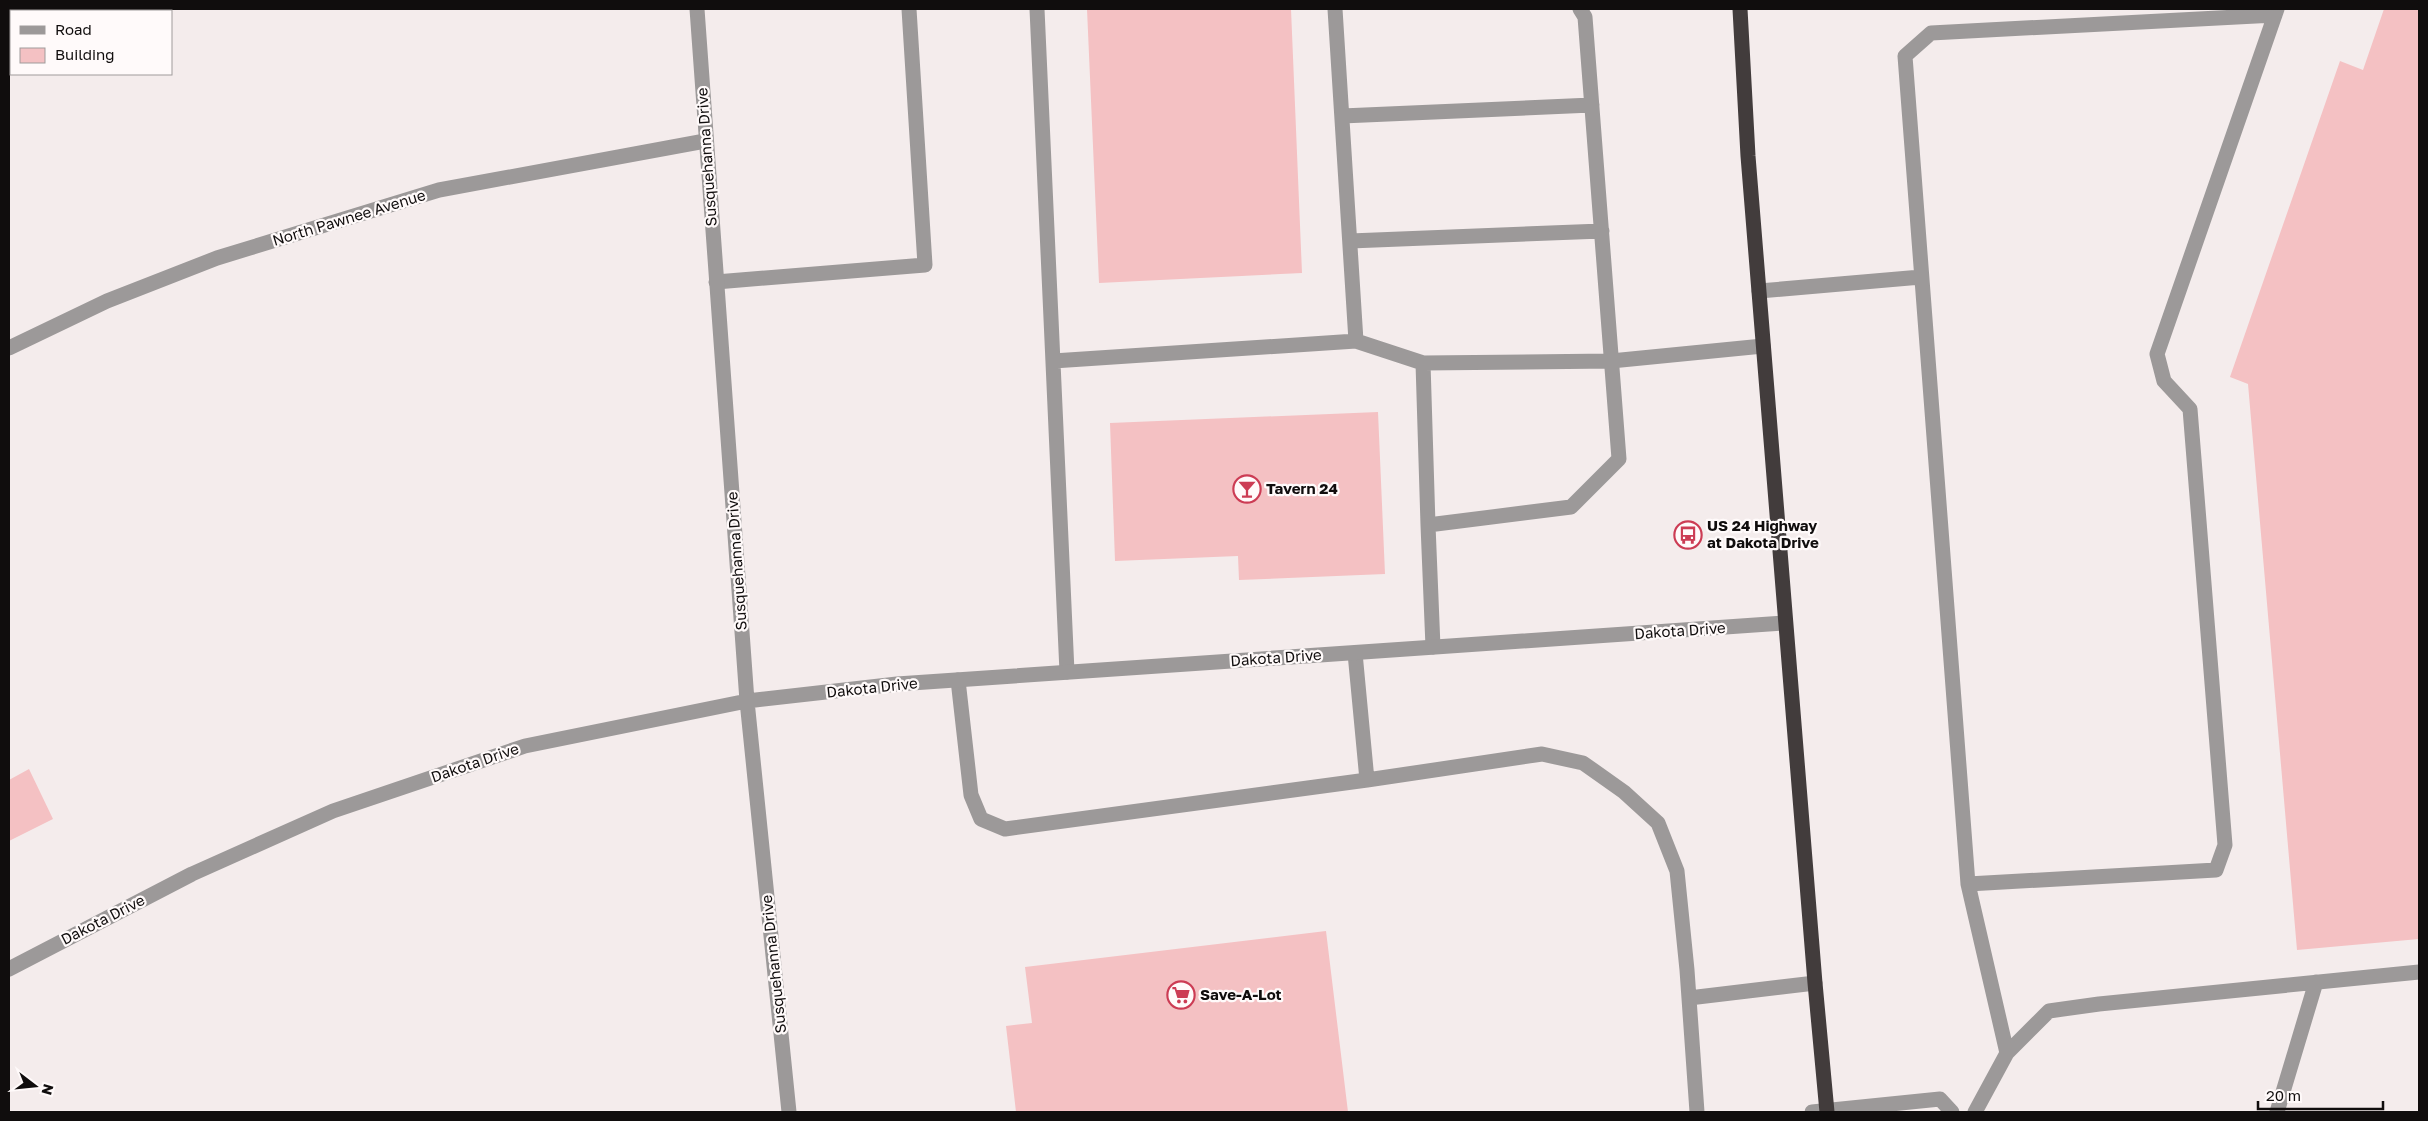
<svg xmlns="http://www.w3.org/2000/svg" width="2428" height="1121" viewBox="0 0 2428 1121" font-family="'Golos Text',sans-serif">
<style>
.building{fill:#f4c1c3}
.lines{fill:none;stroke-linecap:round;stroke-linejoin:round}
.lane{stroke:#9c9999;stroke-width:15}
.street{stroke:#9c9999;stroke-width:15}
.highway{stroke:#423c3c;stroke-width:15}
.labels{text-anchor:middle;stroke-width:4.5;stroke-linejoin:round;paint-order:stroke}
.street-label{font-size:15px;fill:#100d0d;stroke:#fffafa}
.poi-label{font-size:15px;font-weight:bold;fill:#100d0d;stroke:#fffafa;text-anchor:start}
</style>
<rect width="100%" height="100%" fill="#f4ecec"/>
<path class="building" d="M 1087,9 L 1291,9 L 1302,273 L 1099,283 Z
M 2384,9 L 2419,9 L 2419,939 L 2297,950 L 2248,384 L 2230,377 L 2340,61 L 2363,70 Z
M 1378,412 L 1385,574 L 1239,580 L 1238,556 L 1115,561 L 1110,423 Z
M 29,769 L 53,819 L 9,841 L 9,780 Z
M 1326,931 L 1348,1112 L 1016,1112 L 1006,1026 L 1032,1023 L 1025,967 Z"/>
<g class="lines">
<path class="lane" d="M 1037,9 L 1067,672
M 1335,9 L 1356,341
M 1342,116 L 1592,105
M 1350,241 L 1602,231
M 716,282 L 925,265 L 909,9
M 1759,291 L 1921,277
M 1053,361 L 1356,341 L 1423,363 L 1611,361 L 1763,346
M 1423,363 L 1428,525
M 1433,647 L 1428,525 L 1571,507 L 1619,459 L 1585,17 L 1580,9
M 1355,653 L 1367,780 L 1542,754 L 1583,763 L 1624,792 L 1658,823 L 1677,871 L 1687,970 L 1697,1112
M 958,680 L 971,795 L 981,819 L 1005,829 L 1367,780
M 1968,884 L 1905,56 L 1931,33 L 2275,15
M 1689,998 L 1815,983
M 2007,1053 L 1968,884 L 2216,870 L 2225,845 L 2190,409 L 2164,381 L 2157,354 L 2277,9
M 1812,1112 L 1940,1099 L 1952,1112
M 1975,1112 L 2007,1053 L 2049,1011 L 2099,1004 L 2419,972
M 2277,1112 L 2316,982"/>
<path class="street" d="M 697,9 L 747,701 L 789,1112
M 9,348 L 107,301 L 217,258 L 439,190 L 705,141
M 9,969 L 192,874 L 333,811 L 525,746 L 747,701 L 897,684 L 1785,623"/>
<path class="highway" d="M 1740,9 L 1748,156 L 1815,983 L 1827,1112"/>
</g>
<defs>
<g id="bar-ring" transform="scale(1.4375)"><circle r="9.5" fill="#fffafa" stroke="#cc3c54" stroke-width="1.5"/><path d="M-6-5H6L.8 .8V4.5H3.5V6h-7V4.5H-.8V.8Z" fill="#cc3c54"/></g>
<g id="bus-ring" transform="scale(1.4375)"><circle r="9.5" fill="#fffafa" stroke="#cc3c54" stroke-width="1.5"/><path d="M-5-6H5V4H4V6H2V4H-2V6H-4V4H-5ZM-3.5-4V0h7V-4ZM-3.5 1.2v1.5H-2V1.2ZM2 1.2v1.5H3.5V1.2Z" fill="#cc3c54"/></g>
<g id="supermarket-ring" transform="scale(1.4375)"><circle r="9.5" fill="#fffafa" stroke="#cc3c54" stroke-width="1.5"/><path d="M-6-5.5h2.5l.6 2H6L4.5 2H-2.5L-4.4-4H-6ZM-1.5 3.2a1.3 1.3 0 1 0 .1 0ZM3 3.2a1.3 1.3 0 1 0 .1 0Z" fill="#cc3c54"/></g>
</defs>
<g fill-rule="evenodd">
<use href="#bar-ring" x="1247" y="489"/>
<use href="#bus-ring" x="1688" y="535"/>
<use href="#supermarket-ring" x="1181" y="995"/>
</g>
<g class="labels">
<g class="street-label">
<text transform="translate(707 157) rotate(-94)" y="5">Susquehanna Drive</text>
<text transform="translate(349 218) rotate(-17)" y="5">North Pawnee Avenue</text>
<text transform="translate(737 561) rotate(-94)" y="5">Susquehanna Drive</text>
<text transform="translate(1680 631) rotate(-4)" y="5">Dakota Drive</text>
<text transform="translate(1276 658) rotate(-4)" y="5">Dakota Drive</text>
<text transform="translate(872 688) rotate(-6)" y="5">Dakota Drive</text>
<text transform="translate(475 763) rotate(-19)" y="5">Dakota Drive</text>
<text transform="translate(103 920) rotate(-27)" y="5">Dakota Drive</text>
<text transform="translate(774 964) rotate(-96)" y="5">Susquehanna Drive</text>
</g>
<g class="poi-label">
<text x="1266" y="494">Tavern 24</text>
<text x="1707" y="531">US 24 Highway<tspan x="1707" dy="17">at Dakota Drive</tspan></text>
<text x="1200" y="1000">Save-A-Lot</text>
</g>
</g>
<rect width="2428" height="1121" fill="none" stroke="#100d0d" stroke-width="20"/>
<rect x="10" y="10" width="162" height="65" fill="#fffafa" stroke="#9f9b9b"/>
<rect x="20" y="26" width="25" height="8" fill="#9c9999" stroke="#9f9b9b"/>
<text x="55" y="35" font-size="15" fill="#100d0d">Road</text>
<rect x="20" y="48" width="25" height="15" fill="#f4c1c3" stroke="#9f9b9b"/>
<text x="55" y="60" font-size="15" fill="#100d0d">Building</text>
<g transform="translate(35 1086) rotate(106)" stroke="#fffafa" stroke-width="4" paint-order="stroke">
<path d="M0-4L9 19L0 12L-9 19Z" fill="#100d0d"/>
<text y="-8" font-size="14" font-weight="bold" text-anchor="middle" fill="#100d0d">N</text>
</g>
<path d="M2258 1101v8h125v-8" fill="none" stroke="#100d0d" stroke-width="2.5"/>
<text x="2266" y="1101" font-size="15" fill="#100d0d" stroke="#fffafa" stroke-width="4" paint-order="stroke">20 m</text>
</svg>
